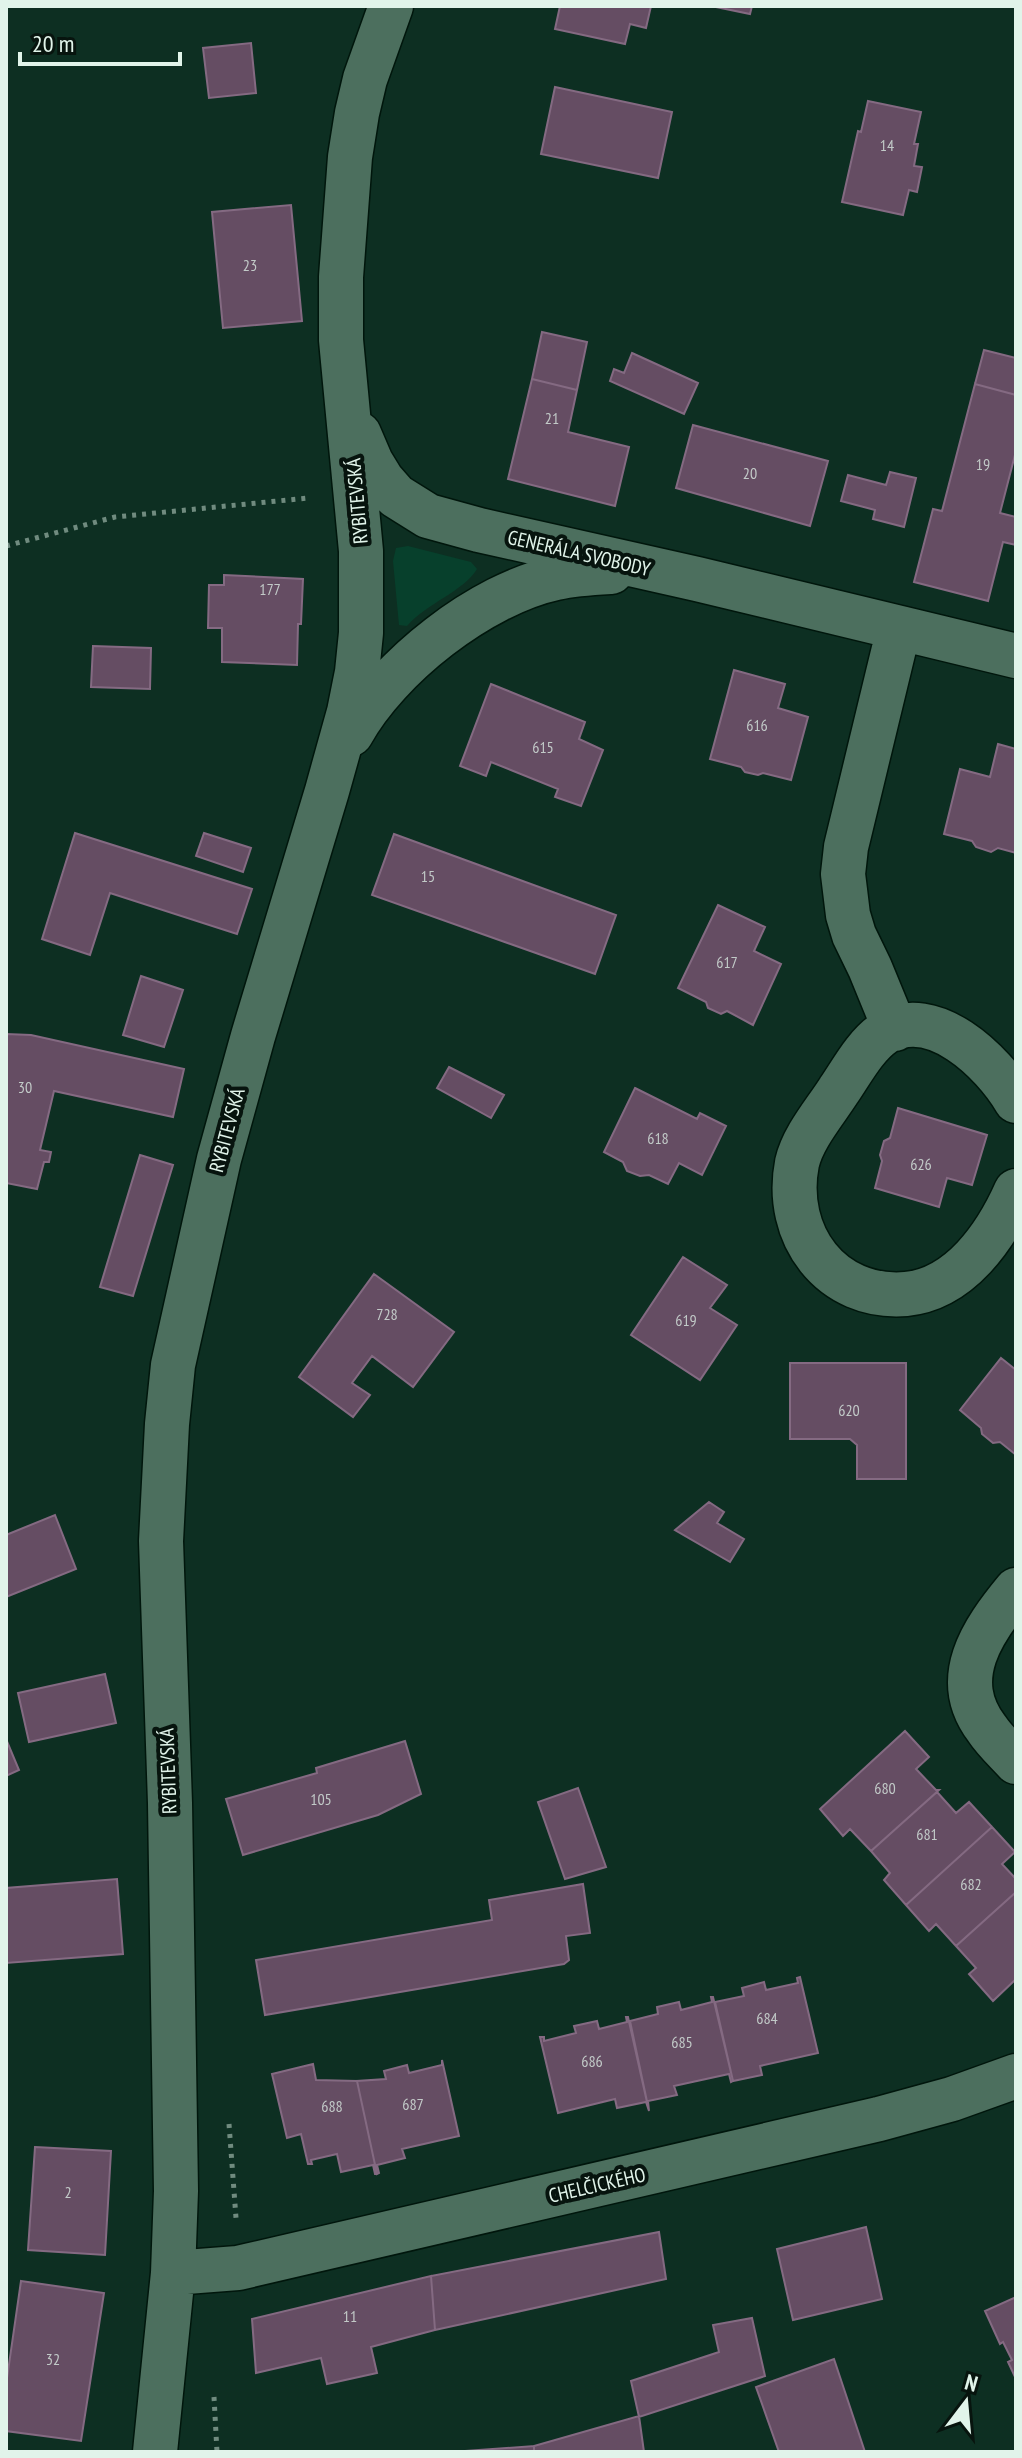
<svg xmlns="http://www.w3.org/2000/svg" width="1022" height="2458" viewBox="0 0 1022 2458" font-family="'PT Sans Narrow',sans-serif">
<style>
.green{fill:#07402c}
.building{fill:#654d63;stroke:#846a82;stroke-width:2}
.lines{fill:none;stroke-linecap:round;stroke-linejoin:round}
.minor-casing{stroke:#00160c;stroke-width:47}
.path{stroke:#708b7f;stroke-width:5;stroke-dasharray:4 6;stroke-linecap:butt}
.minor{stroke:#4c6f5e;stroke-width:44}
.labels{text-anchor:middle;stroke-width:8;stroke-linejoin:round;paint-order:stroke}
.number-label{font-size:16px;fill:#c2cac8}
.street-label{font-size:20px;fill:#e1f4ea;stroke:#07140e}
</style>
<rect width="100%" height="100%" fill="#0d2f22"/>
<path class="green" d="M 408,546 L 471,562 L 477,569 C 464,591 427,603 407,626 L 399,625 L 393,561 L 396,548 Z"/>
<path class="building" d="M 560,6 L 651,6 L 646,28 L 630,24 L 625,44 L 555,29 Z
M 711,6 L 752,6 L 750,14 Z
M 251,43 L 256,93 L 209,98 L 203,48 Z
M 555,87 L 672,112 L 658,178 L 541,154 Z
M 868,101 L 921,112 L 914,144 L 918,144 L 914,166 L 922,167 L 917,192 L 909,190 L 903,215 L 842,202 L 858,131 L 861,132 Z
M 291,205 L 302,321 L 223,328 L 212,212 Z
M 542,332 L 587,342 L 577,390 L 532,379 Z
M 984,350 L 1016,358 L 1016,395 L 975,384 Z
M 632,353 L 698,383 L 684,414 L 610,381 L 614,369 L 624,373 Z
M 532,379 L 577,390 L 568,432 L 629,447 L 615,506 L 508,479 Z
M 975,384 L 1016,395 L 1016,451 L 1000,513 L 1016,517 L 1016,545 L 1003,542 L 988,601 L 914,582 L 933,509 L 942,511 Z
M 693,425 L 828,461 L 810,526 L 676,488 Z
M 890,472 L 916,478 L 904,527 L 873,519 L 875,510 L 841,501 L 848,475 L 886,485 Z
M 224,575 L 303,579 L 301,624 L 298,624 L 297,665 L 222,662 L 222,628 L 208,628 L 209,585 L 224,585 Z
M 93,646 L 151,648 L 150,689 L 91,687 Z
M 734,670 L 785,684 L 778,708 L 808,717 L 791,780 L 763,773 L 758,775 L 745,772 L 741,767 L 710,759 Z
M 491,684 L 585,722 L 579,739 L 603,750 L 581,806 L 555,797 L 558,789 L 491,762 L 486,776 L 460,766 Z
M 998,744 L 1016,749 L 1016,853 L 998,848 L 991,852 L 976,847 L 972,841 L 944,834 L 960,769 L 990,777 Z
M 75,833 L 252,889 L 237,934 L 110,893 L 90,955 L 42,939 Z
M 204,833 L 251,848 L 243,872 L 196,856 Z
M 394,834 L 616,915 L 595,974 L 372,895 Z
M 718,905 L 765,927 L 754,951 L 781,964 L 753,1025 L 727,1011 L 721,1014 L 708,1008 L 706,1002 L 678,988 Z
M 141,976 L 183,990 L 164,1047 L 123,1035 Z
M 6,1034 L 31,1035 L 184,1069 L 173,1117 L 54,1091 L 40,1150 L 51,1152 L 49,1162 L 44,1162 L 37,1189 L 6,1183 Z
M 449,1067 L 504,1095 L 491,1118 L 437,1088 Z
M 635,1088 L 697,1119 L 700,1113 L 726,1126 L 702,1175 L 679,1163 L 668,1184 L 649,1175 L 640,1176 L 627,1171 L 623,1162 L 604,1152 Z
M 898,1108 L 987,1135 L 972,1185 L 947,1178 L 939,1207 L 875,1188 L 882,1161 L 880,1155 L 884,1141 L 890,1138 Z
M 140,1155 L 173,1165 L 133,1296 L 100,1287 Z
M 683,1257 L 727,1285 L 710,1308 L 737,1325 L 700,1380 L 631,1335 Z
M 374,1274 L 454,1332 L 413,1387 L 372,1356 L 352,1383 L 370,1395 L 353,1417 L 299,1377 Z
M 1001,1358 L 1016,1370 L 1016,1455 L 1000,1442 L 993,1443 L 982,1434 L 981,1428 L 960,1410 Z
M 790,1363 L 906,1363 L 906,1479 L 857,1479 L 857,1445 L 850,1439 L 790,1439 Z
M 709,1502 L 724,1512 L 717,1523 L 744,1539 L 730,1562 L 675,1530 Z
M 55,1515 L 76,1569 L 6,1597 L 6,1535 Z
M 105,1674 L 116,1723 L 29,1742 L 18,1693 Z
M 905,1731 L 929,1757 L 916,1769 L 936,1790 L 939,1790 L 871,1851 L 850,1829 L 843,1836 L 820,1809 Z
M 6,1739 L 19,1770 L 6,1776 Z
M 405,1741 L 421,1794 L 378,1815 L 243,1855 L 226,1799 L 317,1773 L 316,1768 Z
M 578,1788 L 606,1867 L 565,1879 L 538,1802 Z
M 937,1792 L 956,1813 L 969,1802 L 992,1827 L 906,1905 L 884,1880 L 890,1873 L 871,1851 Z
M 992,1827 L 1015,1852 L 1002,1864 L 1016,1879 L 1016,1892 L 956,1946 L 936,1924 L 929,1931 L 906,1905 Z
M 117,1879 L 123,1954 L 6,1963 L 6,1888 Z
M 583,1884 L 590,1933 L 566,1936 L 569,1960 L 564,1964 L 265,2015 L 256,1960 L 492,1920 L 489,1900 Z
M 1016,1892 L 1016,1979 L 993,2001 L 969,1974 L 976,1968 L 956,1946 Z
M 800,1977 L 818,2053 L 760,2066 L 762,2075 L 733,2081 L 715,2002 L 744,1996 L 742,1988 L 764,1982 L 766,1990 L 798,1983 L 797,1978 Z
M 711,1997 L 713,1997 L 733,2081 L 731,2082 L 729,2074 L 674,2086 L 677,2095 L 648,2101 L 649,2111 L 630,2021 L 658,2014 L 657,2007 L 679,2002 L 681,2010 L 712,2002 Z
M 626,2017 L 628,2017 L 649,2111 L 646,2102 L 617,2108 L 615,2099 L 558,2113 L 540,2037 L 544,2037 L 544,2041 L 576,2033 L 574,2026 L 597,2021 L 599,2029 L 627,2022 Z
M 442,2060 L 459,2136 L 402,2149 L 405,2158 L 377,2165 L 379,2173 L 377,2174 L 357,2081 L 386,2079 L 384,2071 L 407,2065 L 409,2073 L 442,2065 Z
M 313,2064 L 316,2080 L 357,2081 L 377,2174 L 375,2174 L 373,2165 L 341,2172 L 337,2154 L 311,2160 L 312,2164 L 308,2164 L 301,2134 L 287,2138 L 272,2074 Z
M 35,2147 L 111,2151 L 105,2255 L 28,2250 Z
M 866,2227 L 882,2299 L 793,2320 L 777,2249 Z
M 659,2232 L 666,2279 L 435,2330 L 431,2276 Z
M 431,2276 L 435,2330 L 371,2347 L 377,2373 L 327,2384 L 321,2358 L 256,2373 L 252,2319 Z
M 21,2281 L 104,2293 L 81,2441 L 6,2431 L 6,2385 Z
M 1016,2297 L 1016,2379 L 1008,2362 L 1012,2360 L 1003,2342 L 1000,2344 L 985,2311 Z
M 752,2318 L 765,2376 L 639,2417 L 631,2381 L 719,2352 L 713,2325 Z
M 834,2359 L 865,2452 L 779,2452 L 756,2387 Z
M 639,2416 L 644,2452 L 534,2452 L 534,2446 Z
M 534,2446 L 534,2452 L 451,2452 Z"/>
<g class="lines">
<g class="minor-casing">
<path id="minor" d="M 359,434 L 371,462 L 382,480 L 396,496 L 428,516 L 479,530 L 697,579 L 1016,656
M 351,734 C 388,667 481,594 556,578 C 574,574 593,573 611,572
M 895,1029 L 870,968 L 854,935 L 848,915 L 843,874 L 846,847 L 899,628
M 1016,1101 C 993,1062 933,1003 884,1033 C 865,1046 852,1071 839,1090 C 825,1112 803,1137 797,1163 C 783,1235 831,1300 906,1294 C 960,1289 996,1236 1016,1191
M 1016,1590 C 982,1631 949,1679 987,1729 C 995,1741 1006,1751 1016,1762
M 173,2273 L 238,2268 L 879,2119 L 952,2099 L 1016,2076
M 155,2452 L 173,2273 L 176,2191 L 170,1803 L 161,1541 L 167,1424 L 173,1365 L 219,1159 L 253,1036 L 327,791 L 349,712 L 357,672 L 361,633 L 361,551 L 341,340 L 341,277 L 350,157 L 357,113 L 365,79 L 391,6"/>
</g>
<path class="path" d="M 6,546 L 115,517 L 308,498
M 229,2124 L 236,2218
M 214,2397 L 217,2452"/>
<use href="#minor" class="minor"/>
</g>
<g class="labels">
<g class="number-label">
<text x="887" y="151">14</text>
<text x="250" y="271">23</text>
<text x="552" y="424">21</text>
<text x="983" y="470">19</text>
<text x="750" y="479">20</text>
<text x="270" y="595">177</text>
<text x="757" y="731">616</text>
<text x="543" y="753">615</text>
<text x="428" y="882">15</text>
<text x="727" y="968">617</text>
<text x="25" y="1093">30</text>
<text x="658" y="1144">618</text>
<text x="921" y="1170">626</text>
<text x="387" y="1320">728</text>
<text x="686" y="1326">619</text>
<text x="849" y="1416">620</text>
<text x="885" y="1794">680</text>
<text x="321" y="1805">105</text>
<text x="927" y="1840">681</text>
<text x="971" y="1890">682</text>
<text x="767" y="2024">684</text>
<text x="682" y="2048">685</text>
<text x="592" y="2067">686</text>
<text x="413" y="2110">687</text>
<text x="332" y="2112">688</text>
<text x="68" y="2198">2</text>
<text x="350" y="2322">11</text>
<text x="53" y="2365">32</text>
</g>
<g class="street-label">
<text transform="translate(357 501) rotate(-95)" y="7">RYBITEVSKÁ</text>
<text transform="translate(579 553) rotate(13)" y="7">GENERÁLA SVOBODY</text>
<text transform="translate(227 1130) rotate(-75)" y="7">RYBITEVSKÁ</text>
<text transform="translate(168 1771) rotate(-92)" y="7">RYBITEVSKÁ</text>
<text transform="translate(597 2185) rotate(-13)" y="7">CHELČICKÉHO</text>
</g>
</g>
<rect width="1022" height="2458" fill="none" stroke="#e1f4ea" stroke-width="16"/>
<g transform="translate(966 2402) rotate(16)" stroke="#07140e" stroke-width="6" paint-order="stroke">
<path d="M0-6L14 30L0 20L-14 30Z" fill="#e1f4ea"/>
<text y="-12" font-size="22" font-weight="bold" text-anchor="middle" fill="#e1f4ea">N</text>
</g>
<path d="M20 52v12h160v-12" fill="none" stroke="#e1f4ea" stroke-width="4"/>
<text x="32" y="52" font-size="24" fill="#e1f4ea" stroke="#07140e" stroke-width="6" paint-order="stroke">20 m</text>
</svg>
